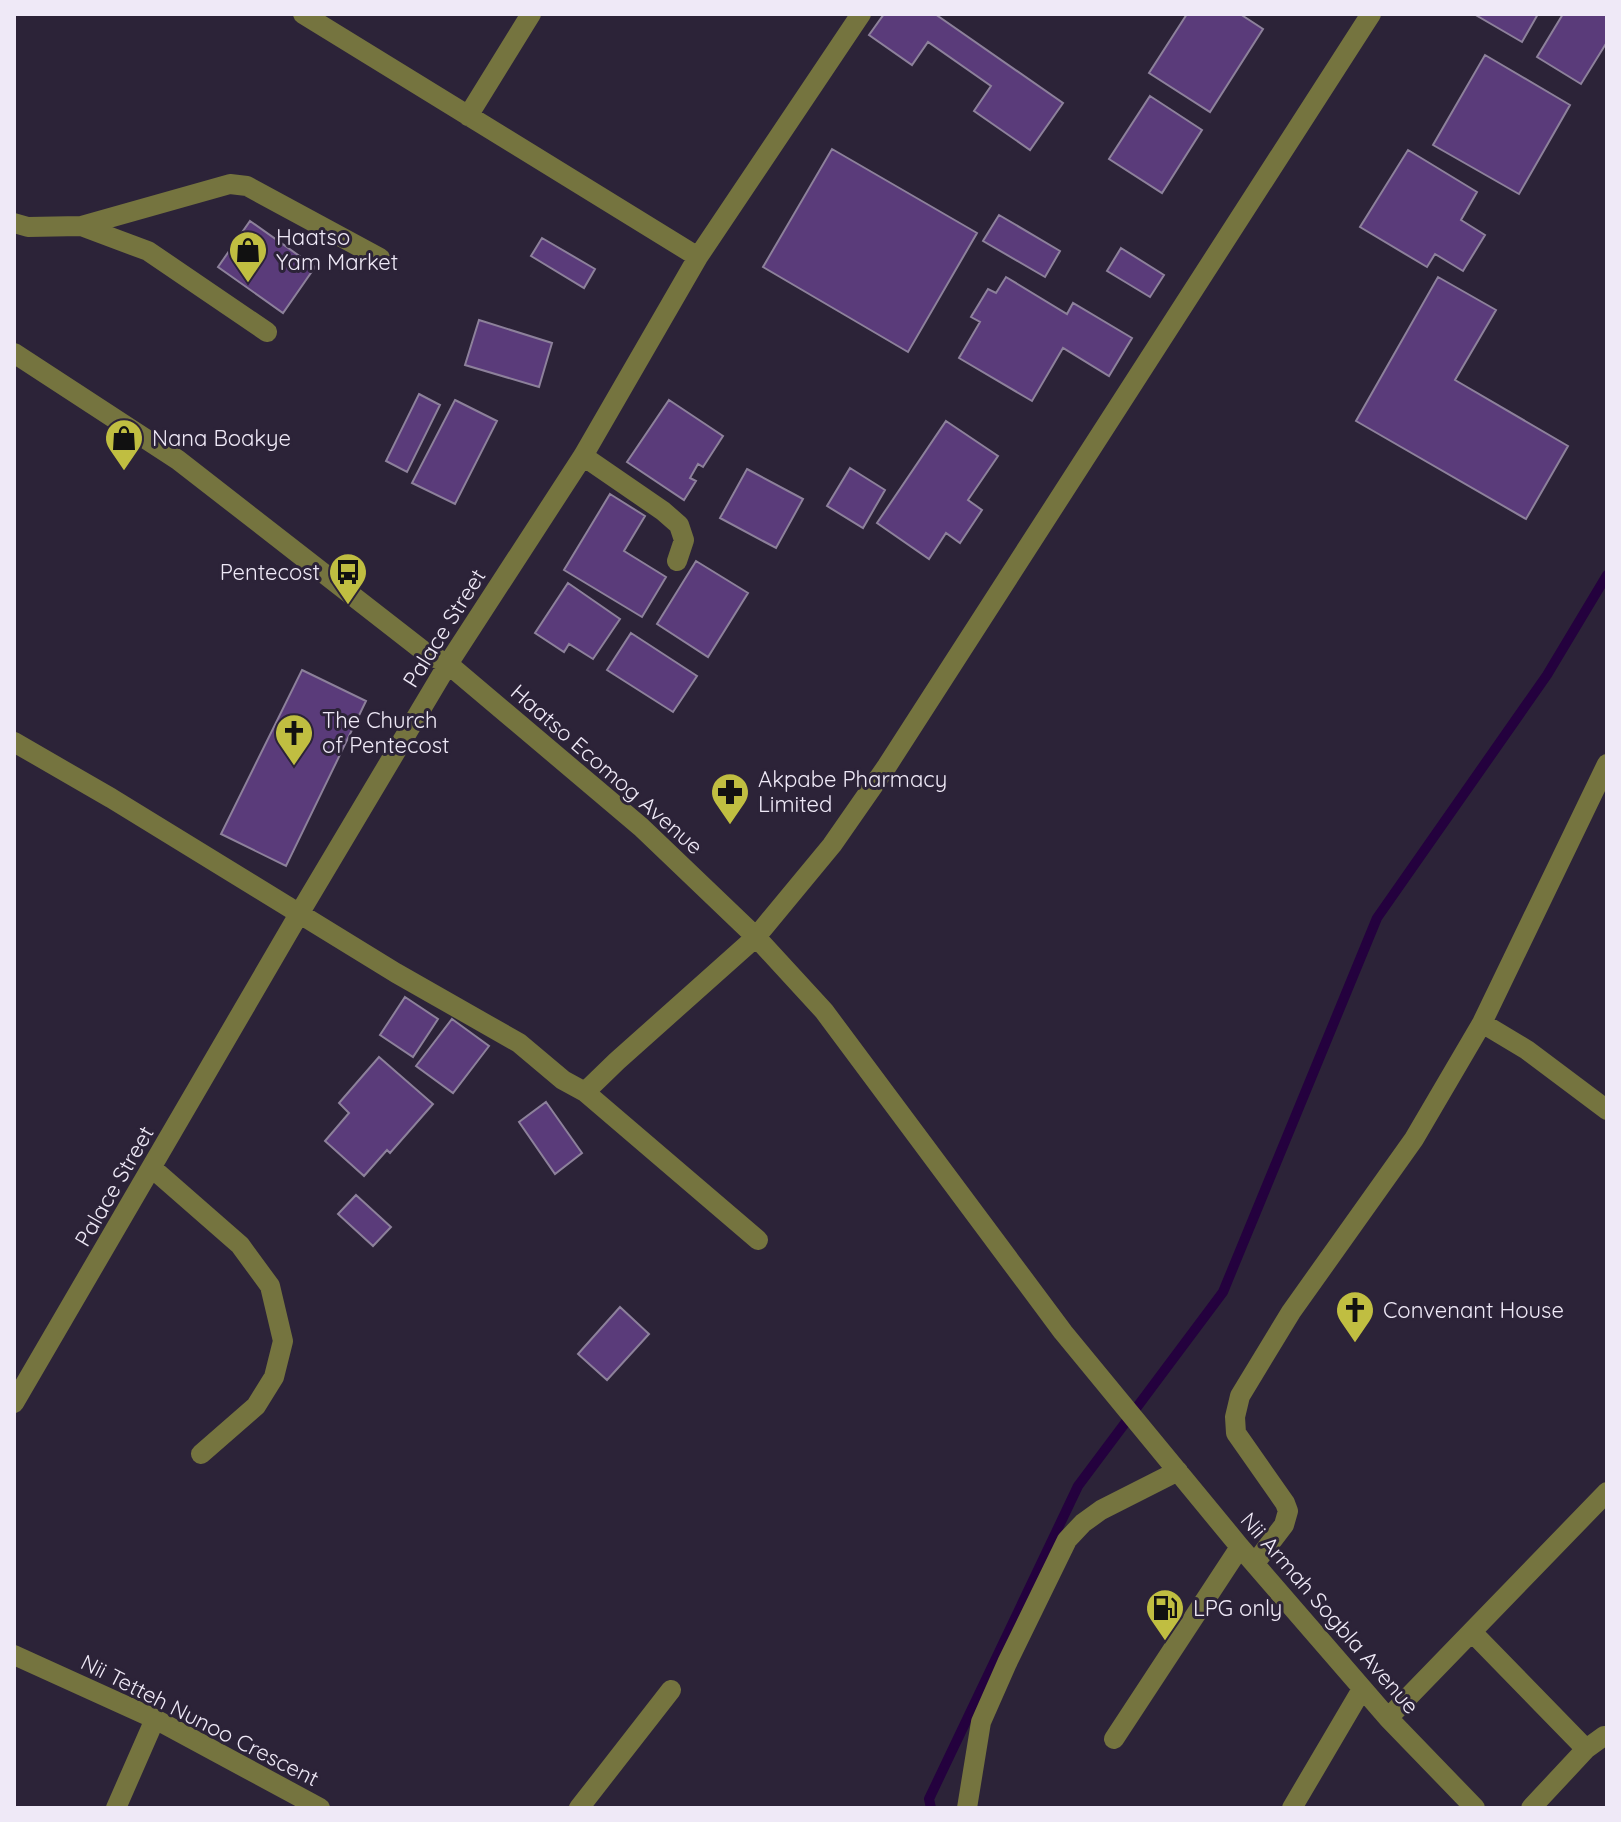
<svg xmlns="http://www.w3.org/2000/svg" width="1621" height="1822" viewBox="0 0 1621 1822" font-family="Quicksand,sans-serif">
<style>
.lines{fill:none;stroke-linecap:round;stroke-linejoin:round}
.stream{stroke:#24013e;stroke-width:10}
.building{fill:#5a3b7a;stroke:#8d819b;stroke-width:2}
.minor{stroke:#75743f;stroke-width:20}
.labels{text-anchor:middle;stroke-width:6;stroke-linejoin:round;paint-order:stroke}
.poi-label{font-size:22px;fill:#efe9f7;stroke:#2c2338;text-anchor:start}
.street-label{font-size:22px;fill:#efe9f7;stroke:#2c2338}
</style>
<rect width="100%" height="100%" fill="#2c2338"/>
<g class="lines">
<path class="stream" d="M 931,1808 L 929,1799 L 1078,1486 L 1223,1292 L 1377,918 L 1547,675 L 1607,575"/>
</g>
<path class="building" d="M 884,14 L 935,14 L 1063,103 L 1030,150 L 974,111 L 991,86 L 928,42 L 912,65 L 869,35 Z
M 1187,14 L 1240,14 L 1263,29 L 1210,112 L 1149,73 Z
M 1474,14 L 1538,14 L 1522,42 Z
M 1563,14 L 1607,14 L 1607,42 L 1581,84 L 1537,57 Z
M 1485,55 L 1570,105 L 1519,194 L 1433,145 Z
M 1150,96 L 1202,130 L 1162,193 L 1109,159 Z
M 832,149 L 977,233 L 908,352 L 763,267 Z
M 1408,150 L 1477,192 L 1461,220 L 1485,235 L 1463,271 L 1435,254 L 1427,267 L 1360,227 Z
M 999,215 L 1060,251 L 1045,277 L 983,241 Z
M 250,221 L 315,267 L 283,313 L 218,267 Z
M 542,238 L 595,269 L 584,288 L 531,256 Z
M 1121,248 L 1164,275 L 1150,297 L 1107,271 Z
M 1006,277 L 1067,314 L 1073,303 L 1132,338 L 1109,376 L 1063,348 L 1032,401 L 959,358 L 980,322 L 971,317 L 988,289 L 996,293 Z
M 1438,277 L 1496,310 L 1455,380 L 1568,446 L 1526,519 L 1356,421 Z
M 479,320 L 552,343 L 539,387 L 465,365 Z
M 419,394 L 440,405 L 407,472 L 386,461 Z
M 455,400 L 497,421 L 455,504 L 412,483 Z
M 669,400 L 723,436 L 703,467 L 698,464 L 690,478 L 696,481 L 684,500 L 627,462 Z
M 946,421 L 998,456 L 968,500 L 982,510 L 960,543 L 946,533 L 929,559 L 877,523 Z
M 850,468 L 885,490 L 863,528 L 827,506 Z
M 747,469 L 803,499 L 776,548 L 720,518 Z
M 610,494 L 645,516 L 624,551 L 666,577 L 642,617 L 564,570 Z
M 696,561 L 748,593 L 708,657 L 657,624 Z
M 568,583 L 620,619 L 593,659 L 569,644 L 564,652 L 535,633 Z
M 631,633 L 697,676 L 673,712 L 607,670 Z
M 302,670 L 366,701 L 286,866 L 221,834 Z
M 405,997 L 438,1019 L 413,1057 L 380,1035 Z
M 452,1019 L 489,1046 L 453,1093 L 416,1066 Z
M 379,1057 L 433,1104 L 390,1153 L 387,1150 L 364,1176 L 325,1141 L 349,1113 L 339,1103 Z
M 546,1102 L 582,1153 L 555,1174 L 519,1122 Z
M 356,1195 L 391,1227 L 373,1246 L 338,1214 Z
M 620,1307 L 649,1334 L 607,1380 L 578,1354 Z"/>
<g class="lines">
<path class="minor" d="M 303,14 L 698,257
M 468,116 L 531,14
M 14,223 L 28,227 L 81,226 L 148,251 L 267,332
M 81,226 L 230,184 L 247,186 L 380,258
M 14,353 L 178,460 L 426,653 L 448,664 L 641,827 L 756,937 L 824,1011 L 1063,1332 L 1240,1547 L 1388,1718 L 1475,1808
M 583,456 L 663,511 L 679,525 L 684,540 L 677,561
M 14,742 L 111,798 L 396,973 L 519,1043 L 563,1080 L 585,1092 L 758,1240
M 1607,764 L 1482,1023 L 1527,1050 L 1607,1110
M 585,1092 L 617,1061 L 756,937 L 832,845 L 887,766 L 1371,14
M 152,1168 L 240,1245 L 270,1286 L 283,1341 L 274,1377 L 256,1406 L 201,1454
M 14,1403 L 299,914 L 448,664 L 583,456 L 698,257 L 861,14
M 1255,1563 L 1284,1525 L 1288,1511 L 1285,1503 L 1236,1433 L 1235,1417 L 1240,1396 L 1291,1312 L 1414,1139 L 1482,1023
M 1472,1632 L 1586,1749
M 14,1655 L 155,1719 L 320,1808
M 1388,1718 L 1607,1492
M 1114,1739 L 1240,1547
M 116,1808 L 155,1719
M 579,1808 L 671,1690
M 967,1808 L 981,1722 L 1007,1663 L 1067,1540 L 1083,1523 L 1101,1510 L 1178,1471
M 1292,1808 L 1362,1689
M 1531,1808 L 1586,1749 L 1604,1736 L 1607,1736"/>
</g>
<defs>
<g id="shop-pin" transform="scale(2)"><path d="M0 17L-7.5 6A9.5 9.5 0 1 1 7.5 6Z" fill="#c0be41" stroke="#2c2338"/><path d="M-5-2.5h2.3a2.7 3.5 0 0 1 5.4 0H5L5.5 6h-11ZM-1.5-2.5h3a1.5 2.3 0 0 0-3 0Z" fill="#111"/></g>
<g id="bus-pin" transform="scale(2)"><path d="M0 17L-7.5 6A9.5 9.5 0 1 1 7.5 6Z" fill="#c0be41" stroke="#2c2338"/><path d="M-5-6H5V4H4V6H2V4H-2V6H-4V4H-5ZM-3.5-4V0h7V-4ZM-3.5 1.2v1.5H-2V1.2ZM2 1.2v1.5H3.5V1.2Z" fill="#111"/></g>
<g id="church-pin" transform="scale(2)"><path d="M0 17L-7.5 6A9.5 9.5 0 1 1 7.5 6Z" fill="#c0be41" stroke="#2c2338"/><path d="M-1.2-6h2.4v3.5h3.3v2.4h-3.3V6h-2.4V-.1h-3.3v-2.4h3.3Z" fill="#111"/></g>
<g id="pharmacy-pin" transform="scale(2)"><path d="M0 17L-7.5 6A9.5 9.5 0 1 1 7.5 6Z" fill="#c0be41" stroke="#2c2338"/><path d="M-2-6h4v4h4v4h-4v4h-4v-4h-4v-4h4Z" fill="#111"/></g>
<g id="fuel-pin" transform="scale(2)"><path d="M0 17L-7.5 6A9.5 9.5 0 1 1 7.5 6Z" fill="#c0be41" stroke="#2c2338"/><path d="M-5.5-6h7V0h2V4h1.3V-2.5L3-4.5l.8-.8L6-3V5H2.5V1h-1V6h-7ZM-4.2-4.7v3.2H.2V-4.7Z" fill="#111"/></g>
</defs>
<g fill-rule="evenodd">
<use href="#shop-pin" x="248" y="250"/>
<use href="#shop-pin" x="124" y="438"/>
<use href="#bus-pin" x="348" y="572"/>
<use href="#church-pin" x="294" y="733"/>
<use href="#pharmacy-pin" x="730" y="792"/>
<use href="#church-pin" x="1355" y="1310"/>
<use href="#fuel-pin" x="1165" y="1608"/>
</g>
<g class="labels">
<g class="poi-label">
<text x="276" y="245">Haatso<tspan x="276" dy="25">Yam Market</tspan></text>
<text x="152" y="446">Nana Boakye</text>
<text x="320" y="580" text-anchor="end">Pentecost</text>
<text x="322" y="728">The Church<tspan x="322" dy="25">of Pentecost</tspan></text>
<text x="758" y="787">Akpabe Pharmacy<tspan x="758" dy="25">Limited</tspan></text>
<text x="1383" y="1318">Convenant House</text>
<text x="1193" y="1616">LPG only</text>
</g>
<g class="street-label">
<text transform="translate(444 628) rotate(-58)" y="8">Palace Street</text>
<text transform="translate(607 769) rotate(41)" y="8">Haatso Ecomog Avenue</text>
<text transform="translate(114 1186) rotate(-60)" y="8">Palace Street</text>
<text transform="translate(1330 1613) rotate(49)" y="8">Nii Armah Sogbla Avenue</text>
<text transform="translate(200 1720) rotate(27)" y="8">Nii Tetteh Nunoo Crescent</text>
</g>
</g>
<rect width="1621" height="1822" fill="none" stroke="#efe9f7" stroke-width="32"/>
</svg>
